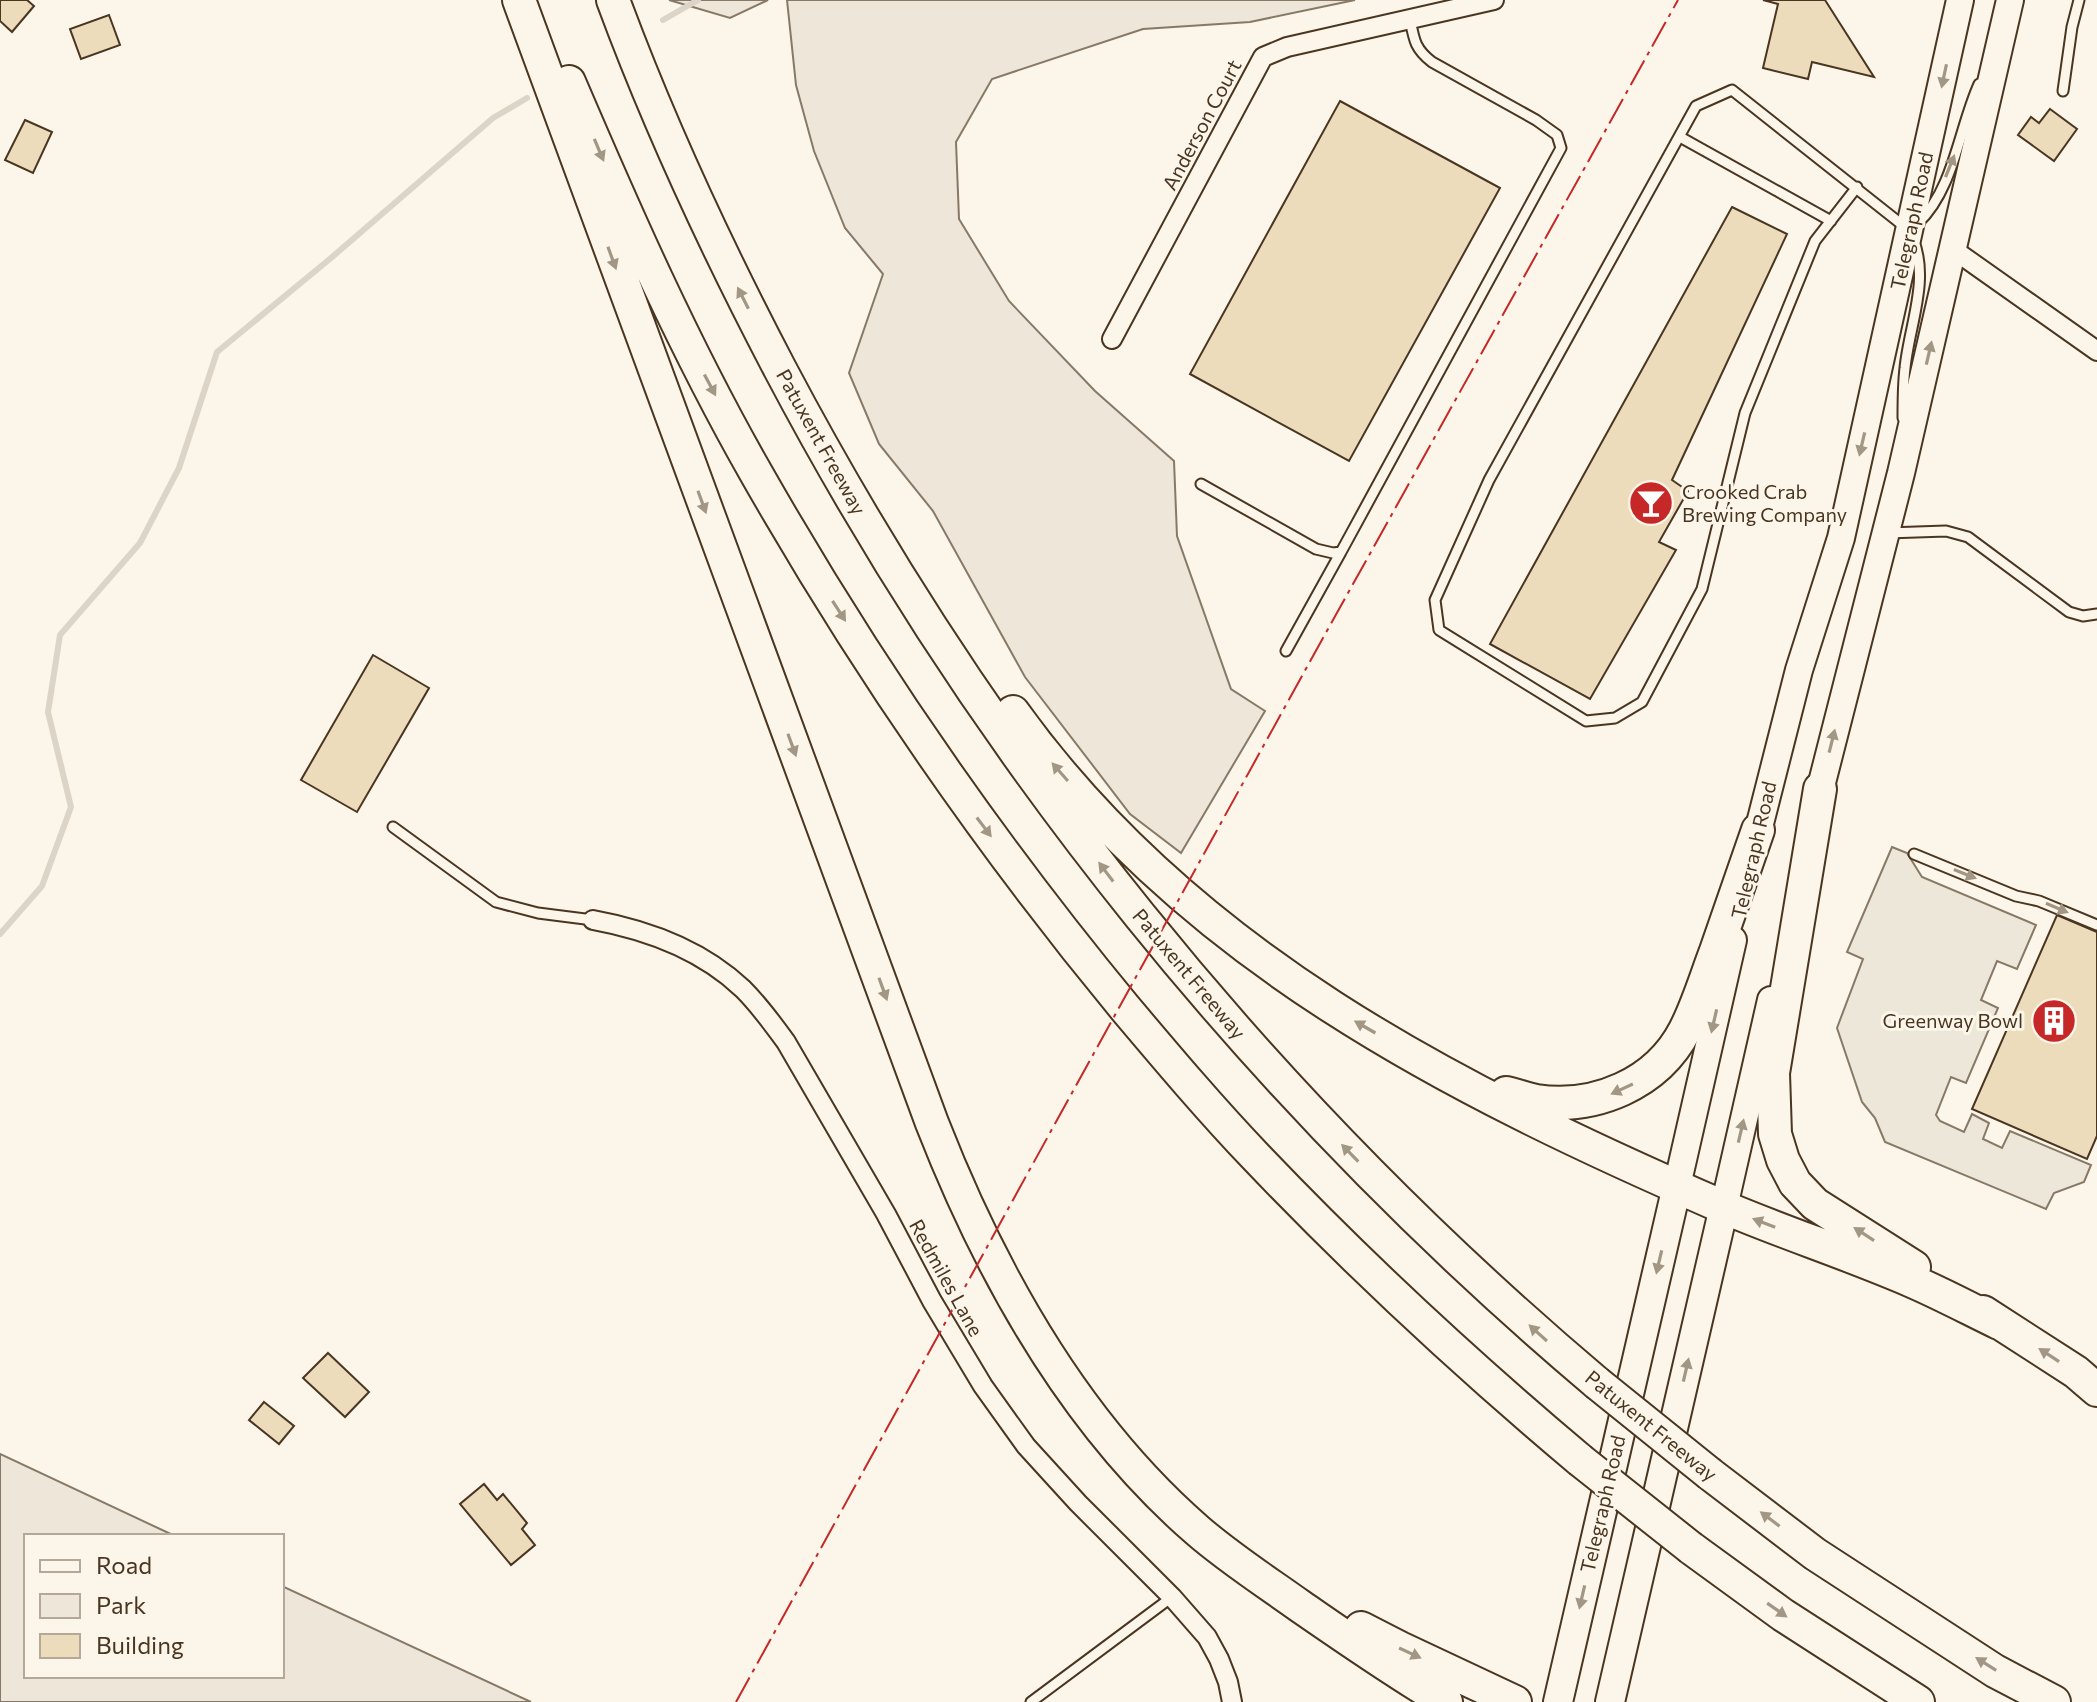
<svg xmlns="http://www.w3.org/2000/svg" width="2097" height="1702" viewBox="0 0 2097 1702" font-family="Commissioner,sans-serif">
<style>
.green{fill:#ede6d9;stroke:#887966;stroke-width:2}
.parking{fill:#ede7d9;stroke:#887966;stroke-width:2}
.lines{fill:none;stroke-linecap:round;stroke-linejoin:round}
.stream{stroke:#dcd4c6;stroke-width:6}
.building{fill:#ecdcbc;stroke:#4a3520;stroke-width:2}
.service-casing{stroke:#4a3520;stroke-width:13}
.minor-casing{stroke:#4a3520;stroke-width:22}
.secondary-casing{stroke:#4a3520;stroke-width:30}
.primary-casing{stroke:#4a3520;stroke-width:32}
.motorway-casing{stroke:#4a3520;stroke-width:36}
.service{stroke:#fbf6e9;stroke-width:9}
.minor{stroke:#fbf6e9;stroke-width:18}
.secondary{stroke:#fbf6e9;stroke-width:26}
.primary{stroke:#fbf6e9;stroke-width:28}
.motorway{stroke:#fbf6e9;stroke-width:32}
.motorway-bridge-casing{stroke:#4a3520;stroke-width:36;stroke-linecap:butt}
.motorway-bridge{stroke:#fbf6e9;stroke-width:32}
.power{stroke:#c62828;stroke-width:2;stroke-dasharray:28 6 4 6;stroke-linecap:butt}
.oneway{fill:#a29684}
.labels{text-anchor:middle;stroke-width:6;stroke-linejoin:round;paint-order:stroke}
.street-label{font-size:20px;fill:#4a3520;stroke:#fbf6e9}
.poi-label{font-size:20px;fill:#4a3520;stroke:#fbf6e9;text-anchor:start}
</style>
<rect width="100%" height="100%" fill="#fbf6e9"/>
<path class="green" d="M 669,0 L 768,0 L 730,18 Z
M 787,0 L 1355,0 L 1250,22 L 1143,29 L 992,79 L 956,142 L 959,219 L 1009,301 L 1095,391 L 1174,461 L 1177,536 L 1231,689 L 1265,711 L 1181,853 L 1130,814 L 1025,677 L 933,511 L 879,444 L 849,373 L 883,274 L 845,228 L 814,151 L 796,85 Z
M 0,1454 L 175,1536 L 26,1536 L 26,1676 L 282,1676 L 282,1586 L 531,1702 L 0,1702 Z"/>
<path class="parking" d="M 1892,847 L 1907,853 L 1922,877 L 2036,925 L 2017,969 L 1997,961 L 1981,1000 L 1998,1008 L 1966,1083 L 1951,1077 L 1936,1115 L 1940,1121 L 1964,1132 L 1972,1114 L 1989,1123 L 1983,1139 L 2002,1148 L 2010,1131 L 2091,1165 L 2084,1182 L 2054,1193 L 2046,1209 L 1885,1142 L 1875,1118 L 1862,1102 L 1837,1028 L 1863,959 L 1847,952 Z"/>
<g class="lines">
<path class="stream" d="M 663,20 L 698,0
M 0,934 L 42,886 L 71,807 L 48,712 L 60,635 L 140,543 L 179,468 L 217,352 L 331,258 L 493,118 L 527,98"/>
</g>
<path class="building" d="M 0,0 L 27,0 L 34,6 L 12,32 L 0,21 Z
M 1763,0 L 1825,0 L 1874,77 L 1812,62 L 1808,79 L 1763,68 L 1778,4 Z
M 109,15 L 120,45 L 81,59 L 70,29 Z
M 1340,101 L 1500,188 L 1349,461 L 1190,374 Z
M 2050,109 L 2077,129 L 2054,161 L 2018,135 L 2031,117 L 2039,123 Z
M 25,120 L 52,132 L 33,173 L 5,160 Z
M 1732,207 L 1787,234 L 1672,480 L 1688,491 L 1659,542 L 1676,550 L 1590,699 L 1490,644 Z
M 373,655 L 429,688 L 357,812 L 301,780 Z
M 2057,915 L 2097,932 L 2097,1136 L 2087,1159 L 1972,1109 Z
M 328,1353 L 369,1392 L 345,1417 L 303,1378 Z
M 264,1402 L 294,1426 L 279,1444 L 249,1420 Z
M 484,1484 L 497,1500 L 503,1494 L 527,1523 L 522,1529 L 535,1545 L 511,1565 L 460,1504 Z"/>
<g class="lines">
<g class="service-casing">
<path id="service" d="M 2063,91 L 2072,27 L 2079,0
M 1680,137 L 1831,221
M 1857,187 L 1815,241 L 1745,413 L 1702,589 L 1642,702 L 1615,718 L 1586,721 L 1439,630 L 1435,600 L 1489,480 L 1696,106 L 1732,90 L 1905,227
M 1918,223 C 1954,189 1959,128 1979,84
M 1903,418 C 1903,401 1903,384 1905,368 C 1909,326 1930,280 1913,239
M 1201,484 L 1316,549 L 1333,553 L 1341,552 L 1561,148 L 1557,135 L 1536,120 L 1432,62 C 1415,49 1414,40 1410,19
M 1887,533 L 1946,531 L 1968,537 L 2069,612 L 2083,616 L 2097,614
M 1286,651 L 1341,552
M 393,827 L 496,902 L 538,913 L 593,920
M 1914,854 L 2016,896 L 2039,901 L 2097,925
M 1031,1702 L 1172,1597"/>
</g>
<g class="minor-casing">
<path id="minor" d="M 1954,250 L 2097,351
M 1112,339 L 1263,57 L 1287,47 L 1494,0
M 593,920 C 648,930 702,950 743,989 C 759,1005 773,1024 786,1042 L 886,1214 L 932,1301 L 983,1386 L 1026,1446 L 1078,1503 L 1172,1597 L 1207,1637 L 1219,1659 L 1228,1682 L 1232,1702"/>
</g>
<g class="secondary-casing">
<path id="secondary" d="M 1816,806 L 1901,473 L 2010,0
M 1754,847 L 1799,670 L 1841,538 L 1960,0
M 1677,1186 L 1733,940
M 1724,1207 L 1771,1000"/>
</g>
<g class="primary-casing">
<path id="primary" d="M 1558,1702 L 1677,1186
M 1610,1702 L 1724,1207"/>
</g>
<g class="motorway-casing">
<path id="motorway" d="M 519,0 L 932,1123 C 991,1274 1074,1423 1197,1530 C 1229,1558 1265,1581 1300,1606 C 1348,1639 1395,1672 1446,1702
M 613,0 C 660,127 717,249 780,369 C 984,756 1263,1101 1597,1383
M 569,82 C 626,215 684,347 756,473 C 863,661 987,841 1125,1008 C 1168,1059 1211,1110 1257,1158 C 1359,1265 1467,1365 1580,1460
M 1013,712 C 1188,956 1452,1089 1721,1206 C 1784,1233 1850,1254 1912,1281 C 1942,1294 1970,1309 1999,1323
M 1820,789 L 1773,1073 L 1775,1134 L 1783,1160 L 1795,1183 L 1815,1204 L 1914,1267
M 1506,1093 C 1516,1095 1526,1099 1536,1101 C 1595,1110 1657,1084 1685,1030 C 1698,1005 1706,977 1716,951 C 1730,910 1744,870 1758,830
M 1983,1312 L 2076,1372 L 2097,1390
M 1710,1474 L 1815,1554 L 1995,1671 L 2054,1702
M 1691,1548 L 1783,1615 L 1918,1702
M 1361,1628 L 1400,1648 L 1515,1702"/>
</g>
<use href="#service" class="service"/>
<use href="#minor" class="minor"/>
<use href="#secondary" class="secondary"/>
<use href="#primary" class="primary"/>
<use href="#motorway" class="motorway"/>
<g class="motorway-bridge-casing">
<path id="motorway-bridge" d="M 1597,1383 L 1710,1474
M 1580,1460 L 1691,1548"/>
</g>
<use href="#motorway-bridge" class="motorway-bridge"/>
<path class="power" d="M 736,1702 L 1318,647 L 1678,0"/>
</g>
<defs><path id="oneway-solid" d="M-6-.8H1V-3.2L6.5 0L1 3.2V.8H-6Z" transform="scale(2)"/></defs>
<g class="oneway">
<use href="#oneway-solid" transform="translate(1944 76) rotate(102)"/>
<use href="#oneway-solid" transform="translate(599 150) rotate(67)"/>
<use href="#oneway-solid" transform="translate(1950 166) rotate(-68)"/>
<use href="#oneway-solid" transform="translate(612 258) rotate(70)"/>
<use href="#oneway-solid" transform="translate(743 298) rotate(-117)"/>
<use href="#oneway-solid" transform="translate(1929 353) rotate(-77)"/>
<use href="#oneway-solid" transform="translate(710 385) rotate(62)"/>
<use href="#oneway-solid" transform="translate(1862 444) rotate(103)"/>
<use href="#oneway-solid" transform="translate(702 502) rotate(70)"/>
<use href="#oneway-solid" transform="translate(839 611) rotate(57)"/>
<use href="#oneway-solid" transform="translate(1832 741) rotate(-76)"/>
<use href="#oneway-solid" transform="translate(792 745) rotate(70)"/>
<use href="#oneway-solid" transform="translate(1060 772) rotate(-131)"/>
<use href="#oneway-solid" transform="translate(984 827) rotate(53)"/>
<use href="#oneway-solid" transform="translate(1106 872) rotate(-127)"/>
<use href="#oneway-solid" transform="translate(1965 874) rotate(22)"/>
<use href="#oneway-solid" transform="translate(2057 908) rotate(23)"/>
<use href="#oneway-solid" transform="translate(883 989) rotate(70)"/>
<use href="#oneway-solid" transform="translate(1714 1021) rotate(103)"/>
<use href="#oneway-solid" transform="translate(1365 1027) rotate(-150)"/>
<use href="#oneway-solid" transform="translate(1622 1089) rotate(155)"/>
<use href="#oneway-solid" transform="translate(1741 1131) rotate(-77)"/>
<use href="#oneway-solid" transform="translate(1350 1153) rotate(-134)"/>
<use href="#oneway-solid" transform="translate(1764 1223) rotate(-159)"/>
<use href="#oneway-solid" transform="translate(1864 1234) rotate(-147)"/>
<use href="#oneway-solid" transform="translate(1659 1262) rotate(103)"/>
<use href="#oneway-solid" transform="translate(1538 1333) rotate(-138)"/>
<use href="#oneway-solid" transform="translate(2049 1355) rotate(-147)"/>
<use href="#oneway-solid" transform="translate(1686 1370) rotate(-77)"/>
<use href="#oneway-solid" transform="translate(1770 1519) rotate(-143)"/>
<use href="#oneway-solid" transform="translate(1582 1597) rotate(103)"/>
<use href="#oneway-solid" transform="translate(1777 1610) rotate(35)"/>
<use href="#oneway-solid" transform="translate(1410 1653) rotate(25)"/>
<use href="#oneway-solid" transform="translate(1986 1664) rotate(-148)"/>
</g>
<defs>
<g id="bar-disc" transform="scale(2.3)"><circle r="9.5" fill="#c62828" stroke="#fbf6e9"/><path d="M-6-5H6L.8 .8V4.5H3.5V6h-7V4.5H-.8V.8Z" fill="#fff"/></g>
<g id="building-disc" transform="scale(2.3)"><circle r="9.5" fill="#c62828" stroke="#fbf6e9"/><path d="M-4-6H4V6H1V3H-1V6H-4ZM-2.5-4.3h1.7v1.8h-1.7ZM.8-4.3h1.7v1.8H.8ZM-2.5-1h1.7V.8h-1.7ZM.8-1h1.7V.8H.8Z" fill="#fff"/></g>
</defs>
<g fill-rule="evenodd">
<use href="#bar-disc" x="1651" y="503"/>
<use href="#building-disc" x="2054" y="1021"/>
</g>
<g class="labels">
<g class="street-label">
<text transform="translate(1202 125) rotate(-62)" y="7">Anderson Court</text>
<text transform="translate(1912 221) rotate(-78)" y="7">Telegraph Road</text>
<text transform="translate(821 442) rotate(61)" y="7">Patuxent Freeway</text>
<text transform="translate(1754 850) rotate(-77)" y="7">Telegraph Road</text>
<text transform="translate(1189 974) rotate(50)" y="7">Patuxent Freeway</text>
<text transform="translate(946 1278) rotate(61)" y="7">Redmiles Lane</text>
<text transform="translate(1651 1426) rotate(39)" y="7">Patuxent Freeway</text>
<text transform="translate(1603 1504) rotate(-77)" y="7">Telegraph Road</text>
</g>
<g class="poi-label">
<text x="1682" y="499">Crooked Crab<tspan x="1682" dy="23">Brewing Company</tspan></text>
<text x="2023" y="1028" text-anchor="end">Greenway Bowl</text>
</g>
</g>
<rect x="24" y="1534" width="260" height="144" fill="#fbf6e9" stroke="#b4a999" stroke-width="2"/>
<rect x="40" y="1560" width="40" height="12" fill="#fbf6e9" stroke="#b4a999" stroke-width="2"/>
<text x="96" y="1574" font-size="24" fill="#4a3520">Road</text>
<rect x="40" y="1594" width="40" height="24" fill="#ede6d9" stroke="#b4a999" stroke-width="2"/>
<text x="96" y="1614" font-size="24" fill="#4a3520">Park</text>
<rect x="40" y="1634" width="40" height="24" fill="#ecdcbc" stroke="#b4a999" stroke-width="2"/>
<text x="96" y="1654" font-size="24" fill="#4a3520">Building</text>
</svg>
